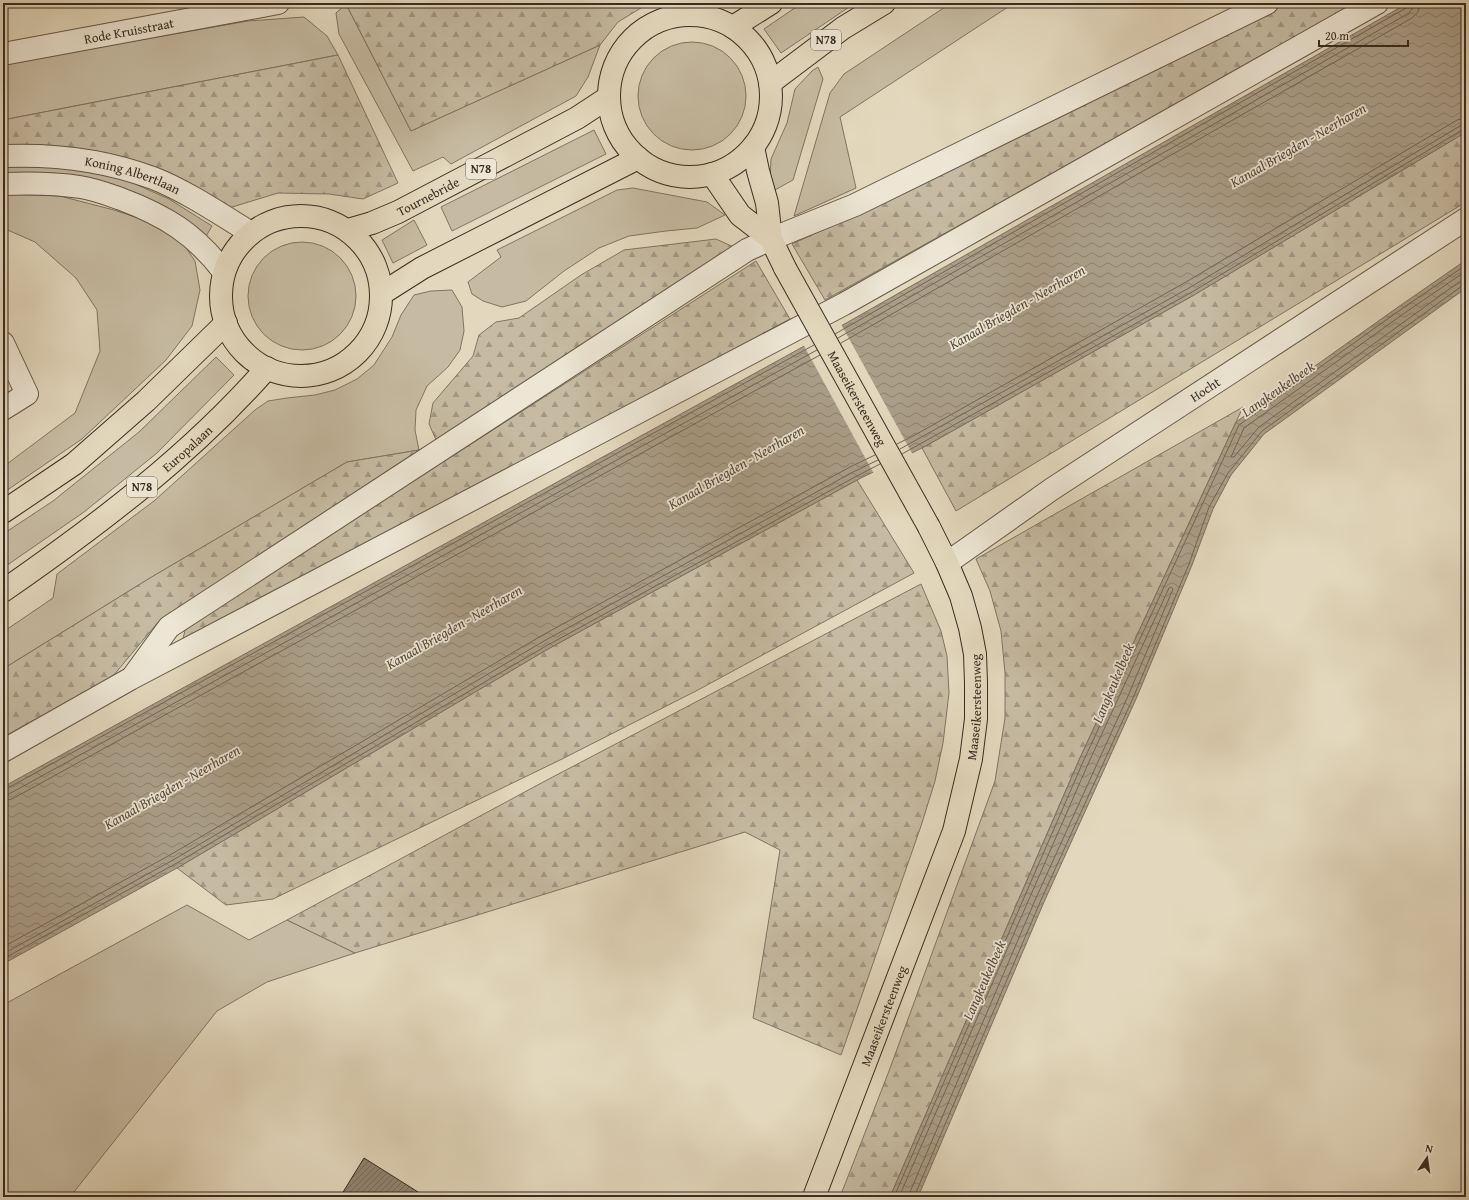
<svg xmlns="http://www.w3.org/2000/svg" width="1469" height="1200" viewBox="0 0 1469 1200" font-family="'Gentium Book Plus',serif">
<style>
.grass{fill:#c6bba2;stroke:#807461}
.forest{fill:url(#forest-firs);stroke:#807461}
.water{fill:url(#water-waves);stroke:#7d705e}
.pier{fill:#e3d8bd}
.lines{fill:none;stroke-linecap:round;stroke-linejoin:round}
.shore{stroke:#726554;stroke-width:1}
.building{fill:url(#building-hatch);stroke:#3a2c20}
.minor-casing{stroke:#645747;stroke-width:24}
.major-casing{stroke:#3a2c20;stroke-width:24}
.minor{stroke:#ede6d4;stroke-width:22}
.major{stroke:#e3d8bd;stroke-width:22}
.major-bridge-casing{stroke:#3a2c20;stroke-width:24;stroke-linecap:butt}
.major-bridge{stroke:#e3d8bd;stroke-width:22}
.labels{text-anchor:middle;stroke-width:3.5;stroke-linejoin:round;paint-order:stroke}
.shield{fill:#ede6d4;stroke:#706456;stroke-width:1}
.shield-label{font-size:12px;font-weight:bold;fill:#3a2c20}
.street-label{font-size:13px;fill:#3a2c20;stroke:#ede6d4}
.water-label{font-size:14px;font-style:italic;fill:#56483a;stroke:#ede6d4}
</style>
<defs>
<pattern id="forest-firs" width="22" height="20" patternUnits="userSpaceOnUse"><rect width="22" height="20" fill="#c6bba2"/><path d="M5 1l3.5 6h-7zM16 11l3.5 6h-7z" fill="#a29884"/></pattern>
<pattern id="water-waves" width="16" height="10" patternUnits="userSpaceOnUse"><rect width="16" height="10" fill="#aa9e88"/><path d="M0 5q4-4 8 0t8 0" fill="none" stroke="#8b816f"/></pattern>
<pattern id="building-hatch" width="6" height="6" patternUnits="userSpaceOnUse"><rect width="6" height="6" fill="#928572"/><path d="M-1 1l2-2M0 6l6-6M5 7l2-2" fill="none" stroke="#786d5d"/></pattern>
</defs>
<rect width="100%" height="100%" fill="#e3d8bd"/>
<filter id="stains"><feTurbulence type="fractalNoise" baseFrequency=".005" numOctaves="4"/><feColorMatrix values="0 0 0 0 .2 0 0 0 0 .09 0 0 0 0 .02 0 0 0 .5 -.17"/></filter>
<radialGradient id="worn" r=".72"><stop offset=".6" stop-color="#630" stop-opacity="0"/><stop offset="1" stop-color="#630" stop-opacity=".3"/></radialGradient>
<path class="grass" d="M 802,3 L 855,3 L 781,53 L 764,29 Z
M 951,3 L 1014,3 L 840,117 L 856,188 L 794,216 L 830,93 L 844,74 Z
M 346,4 L 411,131 L 600,45 L 588,77 L 576,96 L 451,164 L 443,157 L 413,171 L 339,34 L 336,13 Z
M 304,17 L 327,36 L 338,55 L 3,120 L 3,64 L 248,21 Z
M638 96a54 54 0 1 1 108 0a54 54 0 1 1-108 0Z
M 818,67 L 823,79 L 793,180 L 773,191 L 770,178 L 771,159 L 787,123 L 795,89 L 812,71 Z
M 594,130 L 606,154 L 452,231 L 441,207 Z
M 31,164 L 95,172 L 126,180 L 169,199 L 212,226 L 205,238 L 164,210 L 3,179 L 3,165 Z
M 633,188 L 707,202 L 725,215 L 697,228 L 666,231 L 629,236 L 599,248 L 564,271 L 526,301 L 502,307 L 483,301 L 472,294 L 468,282 L 501,257 L 497,250 L 617,190 Z
M 3,194 L 60,196 L 114,210 L 141,219 L 181,240 L 195,261 L 200,290 L 192,326 L 166,360 L 82,439 L 3,493 L 3,467 L 75,413 L 100,351 L 97,310 L 76,278 L 35,242 L 3,228 Z
M 414,220 L 427,245 L 393,263 L 382,240 Z
M248 296a54 54 0 1 1 108 0a54 54 0 1 1-108 0Z
M 452,290 L 462,307 L 464,331 L 460,350 L 448,367 L 427,386 L 416,410 L 415,430 L 419,450 L 347,462 L 150,578 L 3,669 L 3,632 L 53,598 L 57,574 L 154,501 L 255,410 L 268,401 L 287,398 L 315,395 L 335,390 L 357,379 L 374,365 L 392,337 L 401,315 L 414,295 L 431,291 Z
M 216,357 L 234,375 L 157,453 L 84,512 L 3,568 L 3,534 L 53,501 L 139,432 Z
M 187,905 L 249,940 L 287,920 L 355,953 L 267,982 L 217,1011 L 70,1197 L 3,1197 L 3,1005 Z"/>
<path class="forest" d="M 350,3 L 649,3 L 618,22 L 600,45 L 411,131 L 346,4 Z
M 1284,3 L 1358,3 L 825,300 L 792,244 L 838,223 L 1134,73 Z
M 338,55 L 398,183 L 363,199 L 329,194 L 278,193 L 229,208 L 3,146 L 3,120 Z
M 1466,132 L 1466,202 L 956,511 L 922,448 L 1194,295 Z
M 716,239 L 736,248 L 437,442 L 429,424 L 433,403 L 473,356 L 479,335 L 496,322 L 519,318 L 581,275 L 624,250 Z
M 756,261 L 790,319 L 182,642 L 186,627 Z
M 1243,407 L 1079,760 L 890,1197 L 840,1197 L 889,1071 L 995,781 L 1005,718 L 1005,673 L 1001,631 L 990,591 L 976,559 Z
M 419,450 L 159,621 L 113,676 L 3,737 L 3,669 L 150,578 L 347,462 Z
M 857,480 L 914,573 L 696,691 L 560,760 L 273,899 L 226,905 L 177,868 L 548,649 Z
M 921,584 L 941,631 L 947,656 L 949,693 L 943,743 L 935,781 L 921,826 L 841,1055 L 753,1018 L 780,850 L 745,832 L 355,953 L 287,920 L 547,780 Z"/>
<path class="water" d="M 1408,3 L 1466,3 L 1466,132 L 1194,295 L 922,448 L 857,480 L 548,649 L 177,868 L 3,964 L 3,787 L 848,322 Z
M 1466,260 L 1466,288 L 1264,434 L 1231,475 L 1213,509 L 1192,565 L 1136,699 L 1044,902 L 918,1197 L 890,1197 L 1079,760 L 1236,422 L 1401,305 Z"/>
<path class="pier" d="M 841,324 L 913,455 L 874,474 L 803,344 Z"/>
<g class="lines">
<path class="shore" d="M 1466,271 L 1406,312 L 1244,428 L 1231,457 L 1234,457 L 1259,427 L 1459,282 L 1466,280
M 835,334 L 1406,8 L 1409,3
M 838,338 L 1409,13 L 1412,9 L 1414,3
M 841,343 L 1412,18 L 1418,12 L 1420,3
M 897,444 L 915,435 L 1186,282 L 1457,120 L 1466,118
M 900,449 L 1189,288 L 1460,126 L 1466,124
M 902,454 L 1192,292 L 1462,130 L 1466,129
M 3,790 L 6,789 L 814,345
M 3,795 L 9,794 L 817,350
M 3,801 L 12,799 L 820,355
M 3,947 L 170,855 L 541,636 L 850,467 L 875,455
M 3,954 L 173,860 L 544,641 L 853,472 L 878,460
M 3,959 L 175,864 L 546,646 L 855,477 L 880,464
M 894,1197 L 1083,762 L 1239,425 L 1403,308 L 1466,265
M 899,1197 L 1088,764 L 1169,588 L 1171,587 L 1173,589 L 1128,696 L 1036,898 L 910,1192 L 909,1197
M 914,1197 L 1041,900 L 1133,698 L 1189,564 L 1209,507 L 1228,473 L 1262,431 L 1462,286 L 1466,285"/>
</g>
<path class="building" d="M 364,1158 L 426,1197 L 340,1197 Z"/>
<g class="lines">
<g class="minor-casing">
<g id="minor">
<path id="s1" d="M 3,54 L 278,3"/>
<path id="s2" d="M 3,156 C 54,154 105,160 153,178 C 186,191 220,214 251,233"/>
<path d="M 3,184 C 28,183 54,183 80,187 C 94,189 107,194 121,199 C 166,216 195,234 224,272"/>
<path d="M 3,343 L 27,394 L 3,409"/>
<path id="s3" d="M 947,563 L 1052,489 L 1466,219"/>
<path d="M 134,675 L 169,627 L 747,250 L 771,239 L 855,205 L 1267,3"/>
<path d="M 3,751 L 130,679 L 844,304 L 1377,3"/>
</g>
</g>
<g class="major-casing">
<g id="major">
<circle cx="690" cy="96" r="81"/>
<path d="M 733,27 L 771,3"/>
<path d="M 770,83 L 843,28 L 884,3"/>
<path d="M 753,147 L 758,171 L 767,203 L 771,239 L 785,268"/>
<path d="M 712,174 L 740,215 L 771,239"/>
<circle cx="301" cy="296" r="80"/>
<path id="s4" d="M 348,230 L 372,223 L 398,212 L 577,118 L 609,97"/>
<path d="M 381,294 L 422,268 L 638,158"/>
<path d="M 3,512 L 74,464 L 146,401 L 226,323"/>
<path id="s5" d="M 3,591 C 98,525 191,455 267,368"/>
<path id="s6" d="M 814,1197 L 954,831 L 971,759 L 976,719 L 976,683 L 975,654 L 970,628 L 961,596 L 947,563 L 929,527"/>
</g>
</g>
<use href="#minor" class="minor"/>
<use href="#major" class="major"/>
<g class="major-bridge-casing">
<g id="major-bridge">
<path id="s7" d="M 785,268 L 929,527"/>
</g>
</g>
<use href="#major-bridge" class="major-bridge"/>
</g>
<g class="labels">
<g class="shield">
<rect x="811" y="30" width="30" height="20" rx="3"/>
<rect x="466" y="159" width="30" height="20" rx="3"/>
<rect x="127" y="477" width="30" height="20" rx="3"/>
</g>
<g class="shield-label">
<text x="826" y="44">N78</text>
<text x="481" y="173">N78</text>
<text x="142" y="491">N78</text>
</g>
<g class="street-label">
<text dy="5" stroke="none"><textPath href="#s1" startOffset="128">Rode Kruisstraat</textPath></text>
<text dy="5" stroke="none"><textPath href="#s2" startOffset="132">Koning Albertlaan</textPath></text>
<text dy="5" stroke="none"><textPath href="#s4" startOffset="87">Tournebride</textPath></text>
<text dy="5" stroke="none"><textPath href="#s3" startOffset="311">Hocht</textPath></text>
<text dy="5" stroke="none"><textPath href="#s7" startOffset="149">Maaseikersteenweg</textPath></text>
<text dy="5" stroke="none"><textPath href="#s5" startOffset="233">Europalaan</textPath></text>
<text dy="5" stroke="none"><textPath href="#s6" startOffset="518">Maaseikersteenweg</textPath></text>
<text dy="5" stroke="none"><textPath href="#s6" startOffset="194">Maaseikersteenweg</textPath></text>
</g>
<g class="water-label">
<text transform="translate(1298 145) rotate(-30)" y="5">Kanaal Briegden - Neerharen</text>
<text transform="translate(1017 307) rotate(-30)" y="5">Kanaal Briegden - Neerharen</text>
<text transform="translate(1278 389) rotate(-35)" y="5">Langkeukelbeek</text>
<text transform="translate(736 467) rotate(-30)" y="5">Kanaal Briegden - Neerharen</text>
<text transform="translate(454 627) rotate(-30)" y="5">Kanaal Briegden - Neerharen</text>
<text transform="translate(1113 683) rotate(-67)" y="5">Langkeukelbeek</text>
<text transform="translate(172 787) rotate(-30)" y="5">Kanaal Briegden - Neerharen</text>
<text transform="translate(984 980) rotate(-66)" y="5">Langkeukelbeek</text>
</g>
</g>
<rect width="1469" height="1200" fill="none" stroke="#e3d8bd" stroke-width="16"/>
<rect x="4" y="4" width="1461" height="1192" fill="none" stroke="#3a2c20" stroke-width="2"/>
<rect x="8" y="8" width="1453" height="1184" fill="none" stroke="#3a2c20"/>
<g transform="translate(1427 1158) rotate(13)" stroke="#ede6d4" stroke-width="3" paint-order="stroke">
<path d="M0-3L7 15L0 10L-7 15Z" fill="#3a2c20"/>
<text y="-6" font-size="11" font-weight="bold" text-anchor="middle" fill="#3a2c20">N</text>
</g>
<path d="M1319 40v6h89v-6" fill="none" stroke="#3a2c20" stroke-width="2"/>
<text x="1325" y="40" font-size="12" fill="#3a2c20" stroke="#ede6d4" stroke-width="3" paint-order="stroke">20 m</text>
<rect width="100%" height="100%" filter="url(#stains)"/>
<rect width="100%" height="100%" fill="url(#worn)"/>
</svg>
